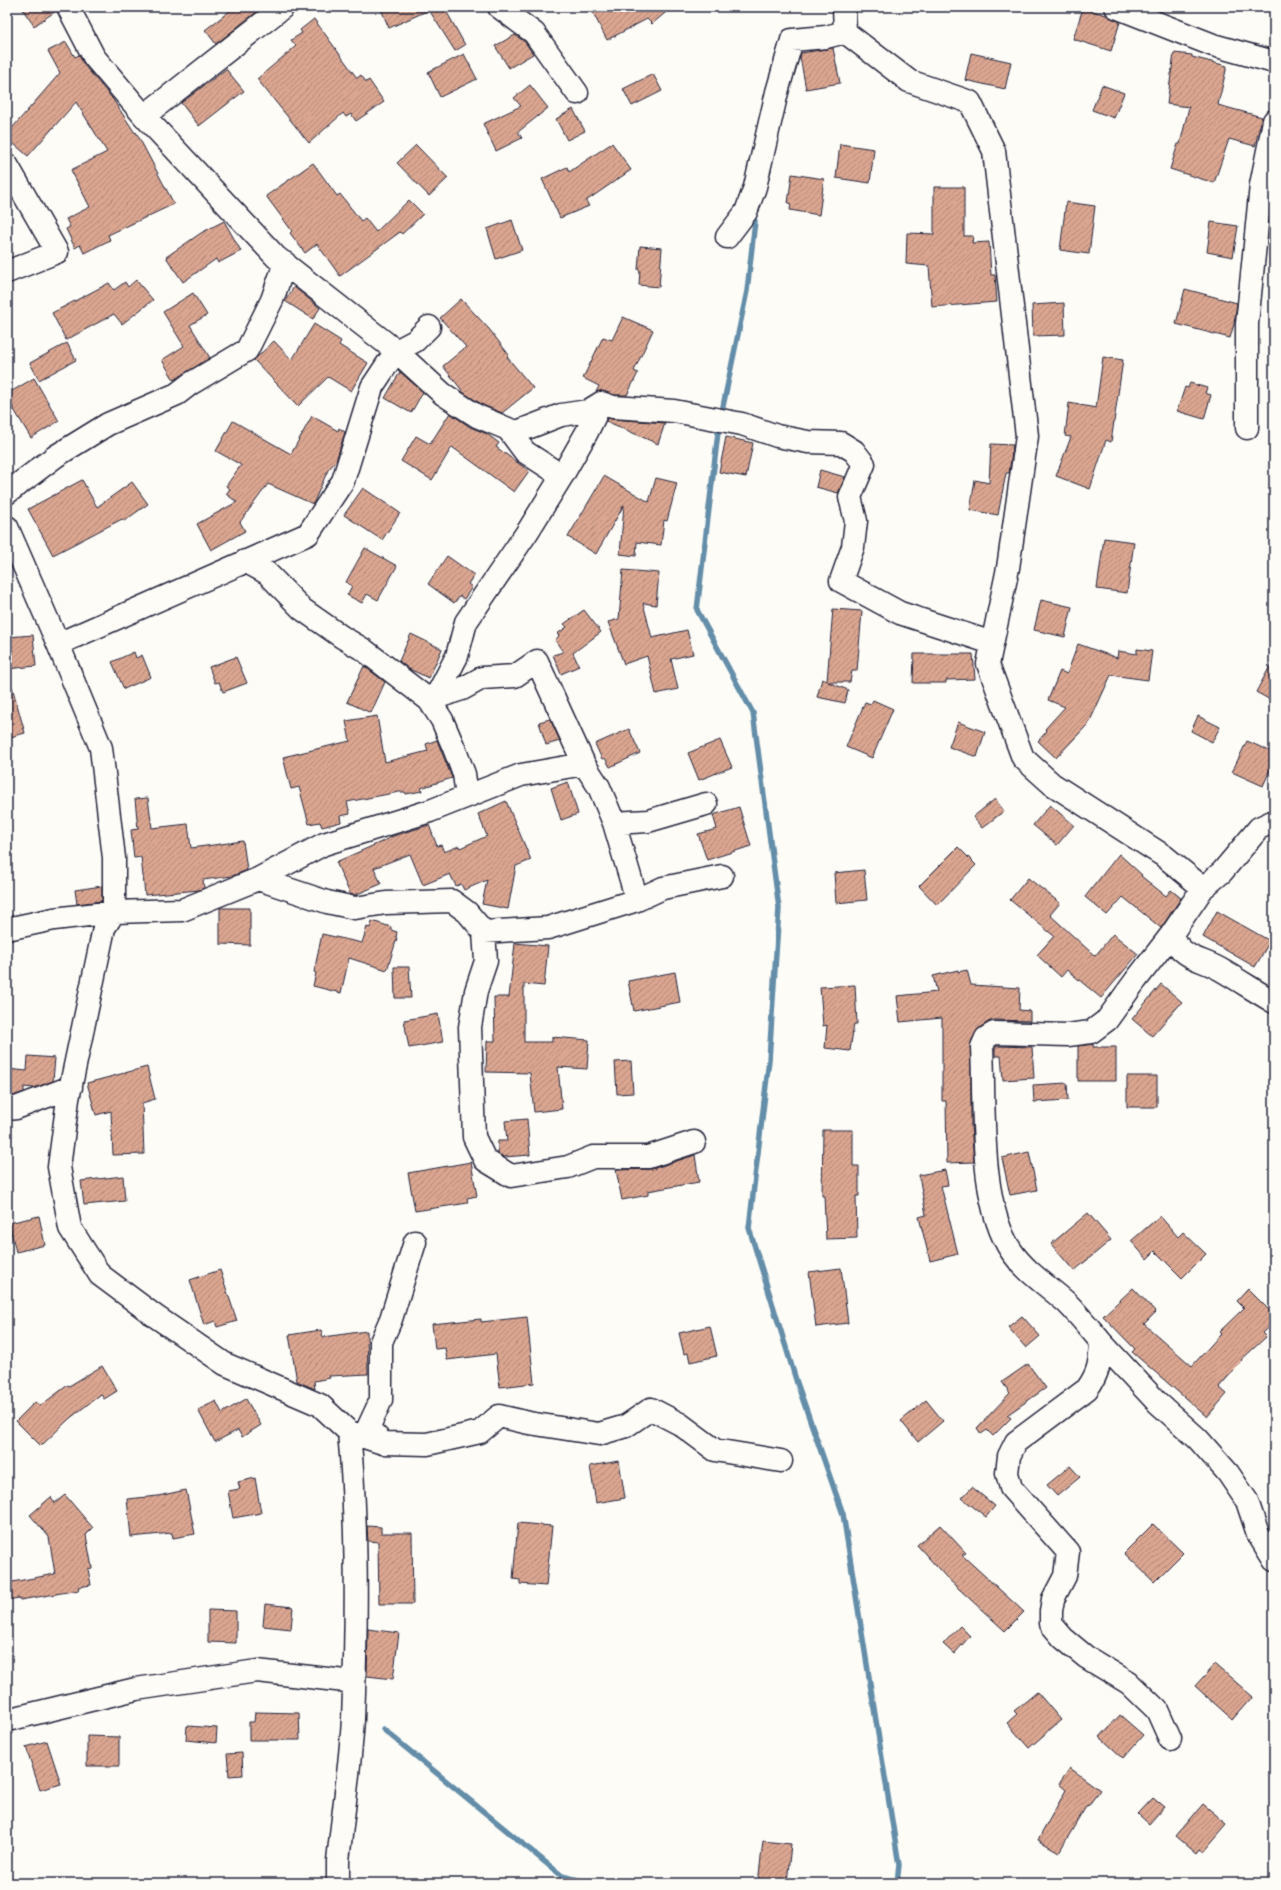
<svg xmlns="http://www.w3.org/2000/svg" width="1281" height="1890" viewBox="0 0 1281 1890" font-family="'Shantell Sans',sans-serif">
<style>
.lines{fill:none;stroke-linecap:round;stroke-linejoin:round}
.stream{stroke:#638da8;stroke-width:5.5}
.building{fill:url(#building-hatch);stroke:#22223b}
.street-casing{stroke:#22223b;stroke-width:25}
.street{stroke:#fdfcf7;stroke-width:22}
</style>
<defs>
<pattern id="building-hatch" width="6" height="6" patternUnits="userSpaceOnUse"><rect width="6" height="6" fill="#dba690"/><path d="M-1 1l2-2M0 6l6-6M5 7l2-2" fill="none" stroke="#b18777"/></pattern>
</defs>
<rect width="100%" height="100%" fill="#fdfcf7"/>
<filter id="ink" filterUnits="userSpaceOnUse"><feTurbulence type="fractalNoise" baseFrequency=".025" numOctaves="2"/><feDisplacementMap in="SourceGraphic" scale="8" xChannelSelector="R" yChannelSelector="G"/><feConvolveMatrix kernelMatrix="1 2 1 2 8 2 1 2 1" color-interpolation-filters="sRGB"/></filter>
<g filter="url(#ink)">
<g class="lines">
<path class="stream" d="M 721,416 L 747,291 L 755,221
M 719,424 L 697,610 L 753,713 L 779,908 L 769,1060 L 749,1228 L 797,1383 L 843,1514 L 899,1865 L 897,1883
M 383,1729 L 562,1876 L 590,1883"/>
</g>
<path class="building" d="M 21,7 L 56,7 L 56,11 L 34,26 Z
M 235,7 L 263,7 L 216,44 L 205,30 Z
M 380,7 L 444,7 L 465,45 L 455,51 L 429,10 L 389,28 Z
M 590,7 L 672,7 L 652,24 L 647,19 L 607,40 Z
M 1083,8 L 1106,15 L 1120,22 L 1111,51 L 1073,39 Z
M 314,19 L 357,78 L 361,75 L 366,82 L 369,80 L 384,102 L 356,121 L 351,114 L 346,117 L 343,113 L 309,143 L 257,79 L 296,46 L 291,40 L 302,33 L 300,30 Z
M 515,35 L 525,42 L 533,54 L 509,68 L 495,46 Z
M 66,42 L 75,57 L 79,55 L 84,65 L 112,98 L 135,133 L 136,132 L 174,204 L 108,235 L 110,240 L 84,253 L 80,245 L 75,248 L 66,229 L 70,227 L 66,219 L 90,207 L 71,170 L 107,152 L 76,102 L 28,156 L 7,138 L 7,134 L 60,73 L 48,51 Z
M 833,48 L 840,83 L 806,89 L 800,57 L 801,53 Z
M 971,53 L 1011,62 L 1005,89 L 965,80 Z
M 1174,53 L 1192,55 L 1192,57 L 1227,66 L 1218,105 L 1262,117 L 1255,146 L 1229,139 L 1214,183 L 1170,169 L 1178,144 L 1180,144 L 1189,107 L 1167,104 Z
M 464,54 L 477,79 L 440,97 L 428,72 Z
M 226,69 L 244,91 L 199,126 L 181,103 Z
M 653,74 L 662,91 L 632,106 L 623,89 Z
M 530,85 L 548,108 L 518,132 L 522,138 L 496,151 L 483,124 L 521,106 L 514,98 Z
M 1102,85 L 1124,93 L 1114,118 L 1092,110 Z
M 573,109 L 585,131 L 567,140 L 556,119 Z
M 612,143 L 631,170 L 586,201 L 589,206 L 560,218 L 542,179 L 567,167 L 569,172 Z
M 840,144 L 874,149 L 870,183 L 836,178 Z
M 416,145 L 448,178 L 429,196 L 397,163 Z
M 313,163 L 337,196 L 340,194 L 361,221 L 365,218 L 376,232 L 409,200 L 423,214 L 402,234 L 400,232 L 340,276 L 317,244 L 305,253 L 290,233 L 292,231 L 266,196 Z
M 792,174 L 824,179 L 819,215 L 790,210 L 791,204 L 788,203 Z
M 934,187 L 964,187 L 964,236 L 973,236 L 972,243 L 989,242 L 991,275 L 995,275 L 997,302 L 932,307 L 929,266 L 906,264 L 907,233 L 934,234 Z
M 1066,202 L 1095,206 L 1089,254 L 1060,250 Z
M 512,220 L 522,250 L 496,259 L 487,229 Z
M 224,221 L 241,251 L 218,263 L 216,259 L 183,282 L 166,257 L 201,233 Z
M 1211,222 L 1238,226 L 1233,257 L 1207,252 Z
M 640,246 L 662,248 L 659,287 L 639,285 L 640,270 L 638,270 Z
M 136,280 L 153,300 L 122,324 L 114,314 L 66,340 L 52,313 L 109,283 L 114,290 L 125,282 L 128,287 Z
M 294,287 L 320,308 L 313,319 L 285,301 Z
M 1185,289 L 1237,303 L 1234,324 L 1230,338 L 1176,324 Z
M 193,293 L 207,315 L 190,325 L 210,358 L 174,380 L 162,360 L 184,346 L 163,312 Z
M 461,299 L 489,329 L 509,355 L 507,357 L 533,388 L 502,413 L 483,405 L 464,393 L 443,366 L 466,347 L 440,318 Z
M 1064,303 L 1065,335 L 1033,336 L 1032,305 Z
M 623,317 L 653,330 L 634,371 L 638,373 L 627,395 L 615,395 L 601,391 L 596,392 L 599,386 L 583,378 L 603,337 L 612,340 Z
M 314,324 L 341,341 L 339,345 L 368,363 L 351,391 L 328,377 L 298,406 L 254,360 L 274,341 L 292,360 Z
M 67,343 L 76,360 L 39,380 L 30,363 Z
M 1103,357 L 1123,360 L 1111,442 L 1106,440 L 1090,489 L 1056,476 L 1071,437 L 1065,436 L 1069,403 L 1096,408 Z
M 400,372 L 423,392 L 411,413 L 385,398 Z
M 34,378 L 59,421 L 31,438 L 7,398 L 7,394 Z
M 1190,383 L 1207,388 L 1205,393 L 1211,395 L 1204,419 L 1177,411 L 1185,387 L 1188,388 Z
M 450,413 L 470,427 L 487,434 L 499,443 L 496,447 L 529,471 L 514,492 L 452,447 L 432,480 L 401,461 L 416,436 L 430,444 Z
M 312,416 L 338,431 L 339,428 L 345,432 L 336,461 L 328,470 L 313,504 L 268,484 L 240,522 L 245,531 L 211,550 L 197,524 L 237,502 L 226,494 L 230,489 L 226,486 L 241,465 L 216,451 L 233,421 L 291,454 Z
M 607,418 L 612,419 L 665,423 L 658,444 L 606,421 Z
M 726,437 L 753,443 L 746,477 L 719,472 Z
M 991,444 L 1013,445 L 1009,473 L 1006,473 L 998,515 L 970,510 L 975,480 L 989,483 Z
M 820,470 L 845,477 L 838,493 L 816,487 Z
M 604,476 L 649,502 L 656,478 L 677,483 L 667,521 L 664,520 L 661,545 L 637,542 L 636,556 L 620,554 L 624,505 L 596,554 L 568,537 Z
M 82,480 L 97,507 L 132,482 L 148,504 L 124,521 L 122,519 L 53,555 L 28,509 Z
M 363,488 L 400,513 L 382,540 L 344,515 Z
M 1104,538 L 1134,542 L 1127,593 L 1097,589 Z
M 365,548 L 397,566 L 378,600 L 367,594 L 362,603 L 347,595 L 352,586 L 346,582 Z
M 447,556 L 474,575 L 468,584 L 472,587 L 464,599 L 460,596 L 454,603 L 428,584 Z
M 623,570 L 659,573 L 656,605 L 643,603 L 652,638 L 687,630 L 693,654 L 671,659 L 678,689 L 656,694 L 647,656 L 624,664 L 608,622 L 619,619 Z
M 1041,600 L 1072,607 L 1065,637 L 1034,630 Z
M 833,609 L 862,611 L 857,671 L 852,671 L 850,682 L 828,682 L 848,690 L 845,703 L 817,697 L 822,679 L 827,681 Z
M 584,610 L 601,632 L 573,653 L 579,666 L 561,674 L 553,655 L 563,652 L 555,640 L 559,636 L 557,634 L 567,627 L 564,624 Z
M 411,634 L 442,649 L 429,678 L 409,669 L 399,661 Z
M 33,635 L 36,666 L 7,669 L 7,637 Z
M 1078,644 L 1117,658 L 1118,651 L 1137,654 L 1137,649 L 1152,651 L 1148,680 L 1111,675 L 1089,723 L 1056,758 L 1038,741 L 1047,731 L 1045,729 L 1065,707 L 1048,700 L 1060,671 L 1067,674 Z
M 134,652 L 136,658 L 142,655 L 151,677 L 124,689 L 112,662 Z
M 914,654 L 973,654 L 975,679 L 946,680 L 946,683 L 913,683 Z
M 236,657 L 247,683 L 223,692 L 219,682 L 215,683 L 209,667 Z
M 1274,659 L 1274,702 L 1256,692 Z
M 364,666 L 385,682 L 371,713 L 347,702 Z
M 11,683 L 25,733 L 7,738 L 7,684 Z
M 873,700 L 893,709 L 872,758 L 846,747 L 865,702 L 871,704 Z
M 377,716 L 385,762 L 428,751 L 426,744 L 437,740 L 452,778 L 421,788 L 422,791 L 406,794 L 405,792 L 399,792 L 347,802 L 350,814 L 340,816 L 341,822 L 322,827 L 320,822 L 309,824 L 299,787 L 291,789 L 283,757 L 350,741 L 346,721 Z
M 1198,716 L 1220,727 L 1212,742 L 1191,731 Z
M 550,719 L 560,741 L 546,745 L 539,722 Z
M 958,722 L 985,732 L 977,757 L 949,747 Z
M 629,729 L 640,753 L 610,767 L 605,758 L 602,759 L 595,744 Z
M 720,740 L 732,767 L 699,780 L 688,753 Z
M 1247,741 L 1274,753 L 1274,761 L 1263,786 L 1232,772 Z
M 568,782 L 578,814 L 561,820 L 551,788 Z
M 148,798 L 152,828 L 188,824 L 191,848 L 243,841 L 247,870 L 232,876 L 203,880 L 204,888 L 199,890 L 145,895 L 141,857 L 134,858 L 131,830 L 138,829 L 135,799 Z
M 995,799 L 1004,811 L 982,828 L 973,817 Z
M 506,801 L 531,860 L 516,866 L 508,909 L 482,904 L 487,880 L 464,890 L 461,884 L 456,886 L 450,874 L 423,885 L 410,854 L 374,868 L 381,884 L 355,895 L 350,894 L 336,862 L 388,839 L 390,837 L 429,825 L 437,846 L 441,845 L 444,852 L 459,846 L 460,848 L 487,836 L 478,814 Z
M 1050,805 L 1074,825 L 1057,845 L 1033,825 Z
M 739,807 L 751,846 L 707,860 L 698,834 L 717,829 L 713,815 Z
M 958,847 L 976,865 L 937,905 L 919,886 Z
M 1119,854 L 1142,875 L 1141,876 L 1166,896 L 1171,890 L 1181,898 L 1161,928 L 1123,897 L 1107,915 L 1085,897 Z
M 864,870 L 867,900 L 836,903 L 834,873 Z
M 1028,878 L 1060,903 L 1050,915 L 1095,956 L 1113,934 L 1138,954 L 1101,998 L 1067,970 L 1061,977 L 1037,955 L 1054,936 L 1010,900 Z
M 102,886 L 102,901 L 77,904 L 75,890 Z
M 220,908 L 250,908 L 250,945 L 220,944 Z
M 1217,911 L 1270,941 L 1255,967 L 1203,937 Z
M 372,921 L 391,927 L 391,930 L 397,932 L 396,937 L 397,938 L 387,970 L 349,958 L 341,993 L 313,986 L 316,973 L 314,972 L 322,934 L 362,943 L 367,927 L 370,928 Z
M 515,943 L 548,946 L 544,986 L 524,984 L 524,1042 L 552,1042 L 552,1037 L 589,1040 L 587,1069 L 558,1067 L 562,1109 L 534,1112 L 530,1073 L 486,1072 L 487,1041 L 495,1041 L 494,997 L 509,997 Z
M 394,967 L 409,967 L 411,998 L 395,998 Z
M 958,970 L 958,972 L 967,970 L 971,985 L 1020,988 L 1019,1010 L 1030,1011 L 1030,1021 L 994,1020 L 988,1022 L 979,1028 L 971,1042 L 971,1125 L 974,1162 L 947,1163 L 946,1101 L 942,1101 L 942,1018 L 900,1022 L 897,996 L 937,992 L 933,976 Z
M 675,972 L 680,1002 L 634,1011 L 628,981 Z
M 1161,984 L 1182,1002 L 1152,1036 L 1132,1019 Z
M 855,985 L 857,1024 L 854,1024 L 850,1051 L 825,1048 L 827,1025 L 823,1026 L 820,987 Z
M 438,1014 L 443,1042 L 409,1048 L 404,1020 Z
M 1093,1044 L 1093,1047 L 1116,1047 L 1116,1081 L 1078,1081 L 1078,1046 Z
M 997,1046 L 1032,1047 L 1034,1078 L 1003,1080 L 1001,1056 L 995,1056 L 995,1049 Z
M 28,1056 L 55,1058 L 53,1081 L 34,1088 L 24,1087 L 24,1092 L 13,1096 L 7,1095 L 7,1069 L 27,1071 Z
M 631,1061 L 633,1093 L 617,1094 L 615,1062 Z
M 147,1067 L 155,1099 L 142,1103 L 144,1154 L 113,1155 L 111,1111 L 96,1115 L 87,1083 Z
M 1127,1076 L 1157,1076 L 1157,1107 L 1127,1107 Z
M 1067,1083 L 1068,1100 L 1034,1102 L 1033,1085 Z
M 527,1119 L 530,1155 L 504,1157 L 498,1154 L 498,1141 L 507,1141 L 505,1121 Z
M 823,1130 L 853,1130 L 853,1166 L 859,1166 L 859,1196 L 856,1196 L 857,1238 L 826,1239 L 824,1196 L 822,1196 Z
M 1029,1152 L 1037,1190 L 1010,1195 L 1002,1158 Z
M 695,1155 L 699,1182 L 648,1191 L 648,1195 L 622,1200 L 616,1170 L 652,1169 Z
M 471,1162 L 477,1196 L 467,1198 L 468,1203 L 415,1211 L 408,1173 Z
M 945,1170 L 948,1185 L 941,1186 L 958,1254 L 930,1261 L 919,1217 L 926,1215 L 919,1175 Z
M 123,1176 L 125,1201 L 84,1205 L 81,1181 Z
M 1088,1213 L 1111,1240 L 1074,1271 L 1051,1244 Z
M 39,1216 L 45,1245 L 16,1252 L 9,1223 Z
M 1160,1216 L 1178,1237 L 1183,1232 L 1206,1254 L 1182,1278 L 1155,1251 L 1147,1259 L 1131,1241 Z
M 841,1268 L 848,1323 L 816,1327 L 809,1272 Z
M 220,1270 L 237,1321 L 217,1327 L 215,1321 L 204,1325 L 190,1280 Z
M 1133,1288 L 1156,1312 L 1144,1324 L 1192,1366 L 1221,1334 L 1219,1332 L 1244,1308 L 1237,1301 L 1248,1289 L 1274,1315 L 1274,1322 L 1262,1333 L 1266,1337 L 1241,1360 L 1242,1361 L 1219,1387 L 1227,1394 L 1207,1417 L 1132,1352 L 1135,1349 L 1103,1316 Z
M 1022,1316 L 1040,1336 L 1026,1348 L 1008,1327 Z
M 527,1317 L 534,1383 L 500,1387 L 496,1354 L 447,1360 L 445,1348 L 435,1349 L 432,1324 L 481,1319 L 481,1322 Z
M 710,1326 L 717,1356 L 690,1362 L 688,1353 L 684,1354 L 679,1333 Z
M 321,1330 L 323,1337 L 367,1331 L 368,1374 L 329,1376 L 330,1378 L 314,1381 L 315,1389 L 297,1381 L 289,1335 Z
M 1028,1364 L 1046,1388 L 1007,1415 L 1011,1418 L 993,1436 L 987,1430 L 981,1434 L 977,1428 L 1010,1393 L 1002,1382 Z
M 102,1366 L 117,1391 L 104,1399 L 101,1394 L 69,1419 L 41,1446 L 16,1421 L 35,1402 L 40,1406 L 68,1385 L 69,1386 Z
M 246,1399 L 261,1425 L 242,1437 L 238,1430 L 215,1442 L 198,1410 L 216,1401 L 222,1413 Z
M 926,1400 L 943,1421 L 918,1442 L 901,1421 Z
M 619,1461 L 625,1498 L 596,1503 L 590,1466 Z
M 1070,1466 L 1080,1477 L 1057,1496 L 1047,1485 Z
M 255,1478 L 261,1513 L 233,1518 L 228,1491 L 240,1489 L 238,1482 Z
M 972,1487 L 995,1506 L 986,1517 L 962,1498 Z
M 186,1490 L 195,1534 L 173,1538 L 172,1533 L 131,1537 L 127,1499 L 158,1496 Z
M 65,1495 L 93,1528 L 86,1535 L 92,1568 L 88,1569 L 91,1585 L 78,1587 L 79,1590 L 20,1600 L 19,1598 L 7,1600 L 7,1583 L 55,1574 L 49,1537 L 30,1515 L 51,1497 L 55,1503 Z
M 518,1523 L 552,1526 L 546,1586 L 520,1584 L 520,1580 L 513,1579 Z
M 1153,1524 L 1183,1553 L 1154,1582 L 1124,1553 Z
M 940,1525 L 966,1553 L 962,1555 L 1024,1612 L 1005,1631 L 947,1578 L 917,1545 Z
M 367,1526 L 381,1527 L 381,1533 L 412,1533 L 413,1604 L 379,1604 L 378,1542 L 368,1541 Z
M 265,1604 L 293,1607 L 291,1629 L 263,1626 Z
M 208,1610 L 236,1611 L 236,1643 L 208,1642 Z
M 960,1626 L 970,1636 L 954,1654 L 943,1644 Z
M 368,1629 L 399,1633 L 393,1679 L 367,1676 Z
M 1215,1664 L 1253,1697 L 1233,1720 L 1195,1686 Z
M 1037,1692 L 1061,1720 L 1029,1748 L 1007,1723 L 1017,1714 L 1014,1711 Z
M 255,1712 L 299,1713 L 300,1740 L 249,1740 L 249,1722 L 254,1722 Z
M 1120,1715 L 1143,1735 L 1123,1758 L 1100,1737 Z
M 187,1726 L 217,1728 L 216,1743 L 186,1740 Z
M 87,1736 L 119,1737 L 119,1766 L 87,1766 Z
M 47,1741 L 61,1784 L 40,1790 L 26,1747 Z
M 242,1753 L 243,1775 L 229,1776 L 227,1754 Z
M 1070,1768 L 1100,1790 L 1088,1806 L 1087,1805 L 1059,1852 L 1038,1840 L 1066,1790 L 1059,1784 Z
M 1153,1798 L 1164,1807 L 1149,1824 L 1138,1814 Z
M 1203,1804 L 1227,1824 L 1203,1852 L 1199,1849 L 1196,1853 L 1176,1836 Z
M 763,1841 L 791,1844 L 787,1883 L 758,1883 Z"/>
<g class="lines">
<g class="street-casing">
<path id="street" d="M 499,7 L 534,33 L 577,93
M 844,7 L 845,32 L 909,81 L 970,102 L 994,151 L 1027,436 L 1008,568 L 988,664 L 1023,758 L 1052,784 L 1164,856 L 1203,888
M 1116,7 L 1213,45 L 1274,62
M 144,116 L 283,7
M 7,165 L 57,252 L 7,272
M 727,237 L 746,212 L 755,187 L 777,92 L 792,40 L 826,37 L 845,32
M 429,327 L 415,341 L 396,351 L 443,394 L 477,416 L 508,429 L 525,452 L 562,476 L 587,432 L 601,403 L 613,407 L 674,411 L 742,424 L 777,436 L 808,442 L 841,443 L 854,451 L 864,464 L 850,497 L 856,521 L 853,547 L 841,581 L 900,613 L 992,643
M 1247,428 L 1247,324 L 1261,185 L 1274,121
M 508,429 L 517,432 L 561,415 L 588,411 L 601,403
M 7,493 L 56,456 L 108,424 L 177,394 L 190,384 L 247,350 L 272,300 L 285,263
M 7,527 L 58,644 L 101,748 L 114,858 L 114,912 L 104,928 L 68,1099 L 59,1167 L 70,1228 L 100,1275 L 155,1316 L 225,1364 L 320,1405 L 349,1432 C 358,1527 357,1624 353,1719 C 350,1767 343,1814 338,1861 L 338,1883
M 245,561 L 267,573 L 302,609 L 342,637 L 364,650 L 429,700 L 442,720 L 454,748 L 464,774 L 467,796
M 58,644 L 308,534 L 343,481 L 372,387 L 396,351 L 276,257 L 144,116 L 94,57 L 68,7
M 429,700 L 462,689 L 482,678 L 515,676 L 537,661 L 584,764 L 599,787 L 614,823 L 648,821 L 706,804
M 429,700 L 439,691 L 457,656 L 466,622 L 528,531 L 562,476
M 258,879 L 327,902 L 355,908 L 386,903 L 452,901 L 467,912 L 484,932 L 486,961 L 476,991 L 470,1027 L 474,1137 L 485,1160 L 511,1176 L 568,1167 L 593,1157 L 648,1157 L 694,1142
M 637,900 L 663,888 L 722,876
M 7,929 L 54,919 L 114,912 L 182,910 L 258,879 L 324,844 L 430,811 L 521,775 L 584,764
M 484,932 L 548,928 L 637,900 L 614,823
M 1171,935 C 1185,962 1201,957 1223,971 C 1240,981 1257,992 1274,1002
M 7,1109 L 16,1108 L 71,1087
M 1101,1342 L 1157,1402 L 1198,1439 L 1228,1473 L 1247,1501 L 1258,1534 L 1274,1560
M 349,1432 L 383,1443 L 427,1444 L 480,1432 L 499,1416 L 529,1423 L 599,1434 L 626,1426 L 651,1409 L 680,1424 L 715,1450 L 781,1461
M 383,1443 L 368,1428 L 381,1400 L 381,1342 L 391,1319 L 415,1242
M 7,1720 L 136,1689 L 257,1671 L 354,1682
M 1170,1739 L 1157,1710 L 1129,1683 L 1086,1657 L 1063,1638 L 1051,1624 L 1051,1611 L 1053,1599 L 1065,1576 L 1068,1552 L 1011,1488 L 1007,1473 L 1009,1456 L 1016,1442 L 1087,1389 C 1099,1373 1100,1362 1101,1342 C 1090,1329 1079,1315 1067,1303 C 1048,1286 1026,1272 1012,1252 C 978,1204 985,1104 982,1047 L 986,1038 L 994,1033 L 1068,1035 L 1091,1032 L 1107,1020 L 1136,980 L 1171,935 L 1203,888 L 1222,872 L 1259,828 L 1274,821"/>
</g>
<use href="#street" class="street"/>
</g>
</g>
<rect width="1281" height="1890" fill="none" stroke="#fdfcf7" stroke-width="24"/>
<rect x="12" y="12" width="1257" height="1866" fill="none" stroke="#22223b" stroke-width="1.5" filter="url(#ink)"/>
</svg>
